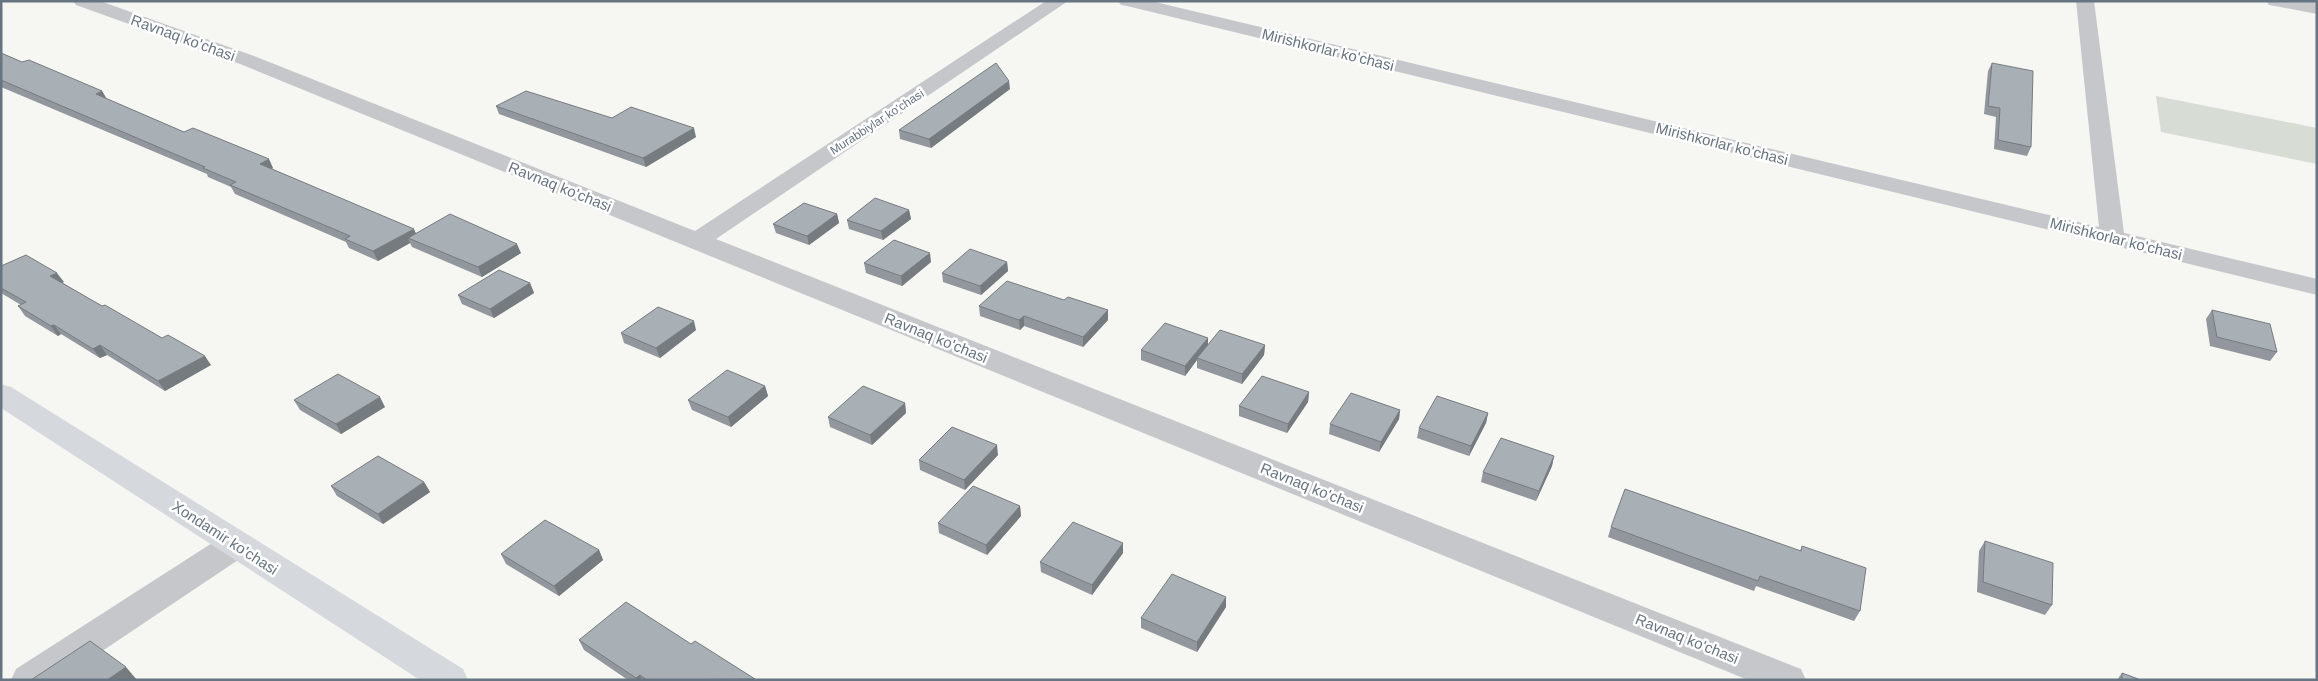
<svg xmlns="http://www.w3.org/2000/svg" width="2318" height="681" viewBox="0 0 2318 681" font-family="Helvetica,sans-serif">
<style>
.green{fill:#d7ddd4}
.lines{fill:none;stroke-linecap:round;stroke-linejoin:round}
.minor{fill:#c5c7cb;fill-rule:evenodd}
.major{fill:#d5d8dc;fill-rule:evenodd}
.wall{fill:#91979c}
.shaded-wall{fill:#767b7f}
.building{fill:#a9b0b5;stroke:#767b7f}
.labels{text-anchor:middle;stroke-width:5;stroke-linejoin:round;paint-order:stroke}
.far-street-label{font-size:12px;fill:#677482;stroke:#fff}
.street-label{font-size:15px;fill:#677482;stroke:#fff}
</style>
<rect width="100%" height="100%" fill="#f6f6f3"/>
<path class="green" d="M 2156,96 L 2317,128 L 2317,164 L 2161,132 Z"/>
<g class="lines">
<path class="minor" d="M 73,1 L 100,1 L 254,56 L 695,231 L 1046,1 L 1068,1 L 716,239 L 1801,669 L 1806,680 L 1748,680 L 240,64 L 76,5 Z
M 1118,1 L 1151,1 L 2099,227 L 2076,1 L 2094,1 L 2124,233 L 2317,279 L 2317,295 L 1127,6 L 1121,5 Z
M 2266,1 L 2317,2 L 2317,14 L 2275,6 L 2269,5 Z
M 235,533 L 247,536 L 252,545 L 247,554 L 59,680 L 11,680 L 16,669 L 223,536 Z"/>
<path class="major" d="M 1,384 L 11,387 L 463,669 L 468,680 L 420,680 L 1,408 Z"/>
</g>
<path class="wall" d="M 1,53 L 22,62 L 102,91 L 107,99 L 184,132 L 273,168 L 272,169 L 416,233 L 521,253 L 482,277 L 412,247 L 410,243 L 378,261 L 349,248 L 346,242 L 235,194 L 231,187 L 208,177 L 207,174 L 1,87 Z
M 1992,63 L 2031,147 L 2027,156 L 1994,149 L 1996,117 L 1984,114 L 1988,71 Z
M 1010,89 L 931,148 L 900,139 L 899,130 Z
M 496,106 L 696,137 L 646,167 L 499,114 Z
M 909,210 L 911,219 L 883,240 L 849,229 L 847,220 Z
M 837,214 L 839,223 L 809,245 L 776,233 L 773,224 Z
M 931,262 L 902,286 L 866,273 L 864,263 Z
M 1007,262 L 1008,271 L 981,295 L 943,282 L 942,273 Z
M 1,266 L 64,282 L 62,283 L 102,306 L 211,365 L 165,391 L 107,355 L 100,358 L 61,334 L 58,336 L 25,316 L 18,306 L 21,305 L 1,293 Z
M 530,283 L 534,293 L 494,318 L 462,304 L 458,295 Z
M 1064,300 L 1108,310 L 1108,320 L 1083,347 L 1024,326 L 1020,330 L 980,316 L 979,306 Z
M 2212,310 L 2277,352 L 2270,361 L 2210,346 L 2206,319 Z
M 696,330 L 660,358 L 624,343 L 621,333 Z
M 1208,338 L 1208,345 L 1265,345 L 1264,355 L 1242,384 L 1197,368 L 1197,360 L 1185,376 L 1141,360 L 1141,350 Z
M 765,386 L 768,396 L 731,427 L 692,410 L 688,400 Z
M 1309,392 L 1308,402 L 1287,433 L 1239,416 L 1239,406 Z
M 294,400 L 385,407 L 341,434 L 300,410 Z
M 905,403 L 906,413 L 872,445 L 830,427 L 828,417 Z
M 1400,410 L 1399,419 L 1379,452 L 1329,434 L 1330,424 Z
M 1488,413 L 1486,423 L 1469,456 L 1417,438 L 1419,428 Z
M 998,455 L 965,490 L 920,470 L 919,460 Z
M 1554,456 L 1552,466 L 1536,501 L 1481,482 L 1483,472 Z
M 424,482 L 430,492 L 383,524 L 337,496 L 331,486 Z
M 1020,506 L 1021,516 L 987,555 L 939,533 L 938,523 Z
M 1611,527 L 1800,551 L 1802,546 L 1860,611 L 1854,621 L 1756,586 L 1754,591 L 1608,537 Z
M 1985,541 L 2052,605 L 2045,615 L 1977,592 L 1979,551 Z
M 599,550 L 603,560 L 559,596 L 506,564 L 501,554 Z
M 1123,553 L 1092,595 L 1041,572 L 1040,562 Z
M 1226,607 L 1197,652 L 1141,628 L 1141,618 Z
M 579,640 L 691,644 L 755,680 L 628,680 L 584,650 Z
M 2122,673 L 2141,680 L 2117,680 Z"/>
<path class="shaded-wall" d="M 1009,81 L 1010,89 L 931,148 L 929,139 Z
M 102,91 L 107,100 L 96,94 Z
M 694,128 L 696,137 L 646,167 L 643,158 Z
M 269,159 L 273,168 L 264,172 L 260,164 Z
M 909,210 L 911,219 L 883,240 L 881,231 Z
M 837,214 L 839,223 L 809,245 L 807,236 Z
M 414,229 L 418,238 L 408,238 L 410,243 L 378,261 L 373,251 Z
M 517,244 L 521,253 L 482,277 L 478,267 Z
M 930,253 L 931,262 L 902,286 L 901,276 Z
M 1007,262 L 1008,271 L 981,295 L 980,286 Z
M 57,273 L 64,282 L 57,285 L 50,276 Z
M 530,283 L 534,293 L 494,318 L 490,309 Z
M 1108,310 L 1108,320 L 1083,347 L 1083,337 Z
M 1024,316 L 1024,326 L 1020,330 L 1019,320 Z
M 694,321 L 696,330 L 660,358 L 656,348 Z
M 54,325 L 61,334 L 58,336 L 51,326 Z
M 1208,338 L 1208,347 L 1197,358 L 1197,360 L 1185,376 L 1185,366 Z
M 100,345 L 107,355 L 100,358 L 93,349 Z
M 1265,345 L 1264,355 L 1242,384 L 1242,374 Z
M 205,356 L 211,365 L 165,391 L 158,381 Z
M 765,386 L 768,396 L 731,427 L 728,417 Z
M 1309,392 L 1308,402 L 1287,433 L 1288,424 Z
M 380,397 L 385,407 L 341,434 L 336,424 Z
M 905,403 L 906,413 L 872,445 L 870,435 Z
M 1400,410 L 1399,419 L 1379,452 L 1381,442 Z
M 1488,413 L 1486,423 L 1469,456 L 1471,446 Z
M 997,445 L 998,455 L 965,490 L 964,480 Z
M 1554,456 L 1552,466 L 1536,501 L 1539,491 Z
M 424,482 L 430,492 L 383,524 L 378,514 Z
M 1020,506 L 1021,516 L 987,555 L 986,545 Z
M 1123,543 L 1123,553 L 1092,595 L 1092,585 Z
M 599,550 L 603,560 L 559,596 L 554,586 Z
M 1226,597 L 1226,607 L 1197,652 L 1197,642 Z
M 126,667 L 137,680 L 107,680 Z
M 640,675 L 642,680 L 637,680 L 636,678 Z"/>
<path class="building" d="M 1,53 L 22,62 L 29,60 L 102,91 L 96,94 L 184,132 L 193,128 L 269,159 L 260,164 L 414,229 L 373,251 L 345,239 L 350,236 L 230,185 L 236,182 L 203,168 L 205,167 L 1,80 Z
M 996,63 L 1009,81 L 929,139 L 899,130 Z
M 1992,63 L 2033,71 L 2031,147 L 1998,140 L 2000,108 L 1988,106 Z
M 526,91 L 612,118 L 631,107 L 694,128 L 643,158 L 496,106 Z
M 875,198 L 909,210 L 881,231 L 847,220 Z
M 804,203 L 837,214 L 807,236 L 773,224 Z
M 450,214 L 517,244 L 478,267 L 408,238 Z
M 894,240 L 930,253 L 901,276 L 864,263 Z
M 970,249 L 1007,262 L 980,286 L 942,273 Z
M 26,255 L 57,273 L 50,276 L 102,306 L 105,305 L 162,338 L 168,335 L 205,356 L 158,381 L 100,345 L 93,349 L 54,325 L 51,326 L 18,306 L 26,302 L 1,288 L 1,266 Z
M 499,270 L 530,283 L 490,309 L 458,295 Z
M 1007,281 L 1064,300 L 1068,297 L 1108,310 L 1083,337 L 1024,316 L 1019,320 L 979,306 Z
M 658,307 L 694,321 L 656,348 L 621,333 Z
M 2212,310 L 2270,324 L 2277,352 L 2217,337 Z
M 1165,323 L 1208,338 L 1185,366 L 1141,350 Z
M 1220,330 L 1265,345 L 1242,374 L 1197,358 Z
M 727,370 L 765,386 L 728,417 L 688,400 Z
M 338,374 L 380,397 L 336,424 L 294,400 Z
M 1262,376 L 1309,392 L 1288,424 L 1239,406 Z
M 863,386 L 905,403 L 870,435 L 828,417 Z
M 1351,393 L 1400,410 L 1381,442 L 1330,424 Z
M 1437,396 L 1488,413 L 1471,446 L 1419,428 Z
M 952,427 L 997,445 L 964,480 L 919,460 Z
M 1501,438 L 1554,456 L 1539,491 L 1483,472 Z
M 378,456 L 424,482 L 378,514 L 331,486 Z
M 973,486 L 1020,506 L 986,545 L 938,523 Z
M 1625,489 L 1801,551 L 1802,546 L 1866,568 L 1860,611 L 1760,576 L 1758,581 L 1611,527 Z
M 545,520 L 599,550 L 554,586 L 501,554 Z
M 1073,522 L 1123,543 L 1092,585 L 1040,562 Z
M 1985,541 L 2053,563 L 2052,605 L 1983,582 Z
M 1172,574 L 1226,597 L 1197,642 L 1141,618 Z
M 626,602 L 691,644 L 695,641 L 755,679 L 647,680 L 640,675 L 636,678 L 579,640 Z
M 90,641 L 126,667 L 107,680 L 31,680 Z
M 2122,673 L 2141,680 L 2122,680 Z"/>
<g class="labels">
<g class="far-street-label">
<text transform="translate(877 122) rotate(-33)" y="4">Murabbiylar ko'chasi</text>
</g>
<g class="street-label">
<text transform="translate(183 38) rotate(20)" y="5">Ravnaq ko'chasi</text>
<text transform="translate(1328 50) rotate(14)" y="5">Mirishkorlar ko'chasi</text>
<text transform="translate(1722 144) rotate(14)" y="5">Mirishkorlar ko'chasi</text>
<text transform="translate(560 187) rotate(22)" y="5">Ravnaq ko'chasi</text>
<text transform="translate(2116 239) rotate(14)" y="5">Mirishkorlar ko'chasi</text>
<text transform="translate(936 338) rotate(22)" y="5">Ravnaq ko'chasi</text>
<text transform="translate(1312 488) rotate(22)" y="5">Ravnaq ko'chasi</text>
<text transform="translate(225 538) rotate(33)" y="5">Xondamir ko'chasi</text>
<text transform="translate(1687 639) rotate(22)" y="5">Ravnaq ko'chasi</text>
</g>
</g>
<rect width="2318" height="681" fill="none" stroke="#677482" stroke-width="5"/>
</svg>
